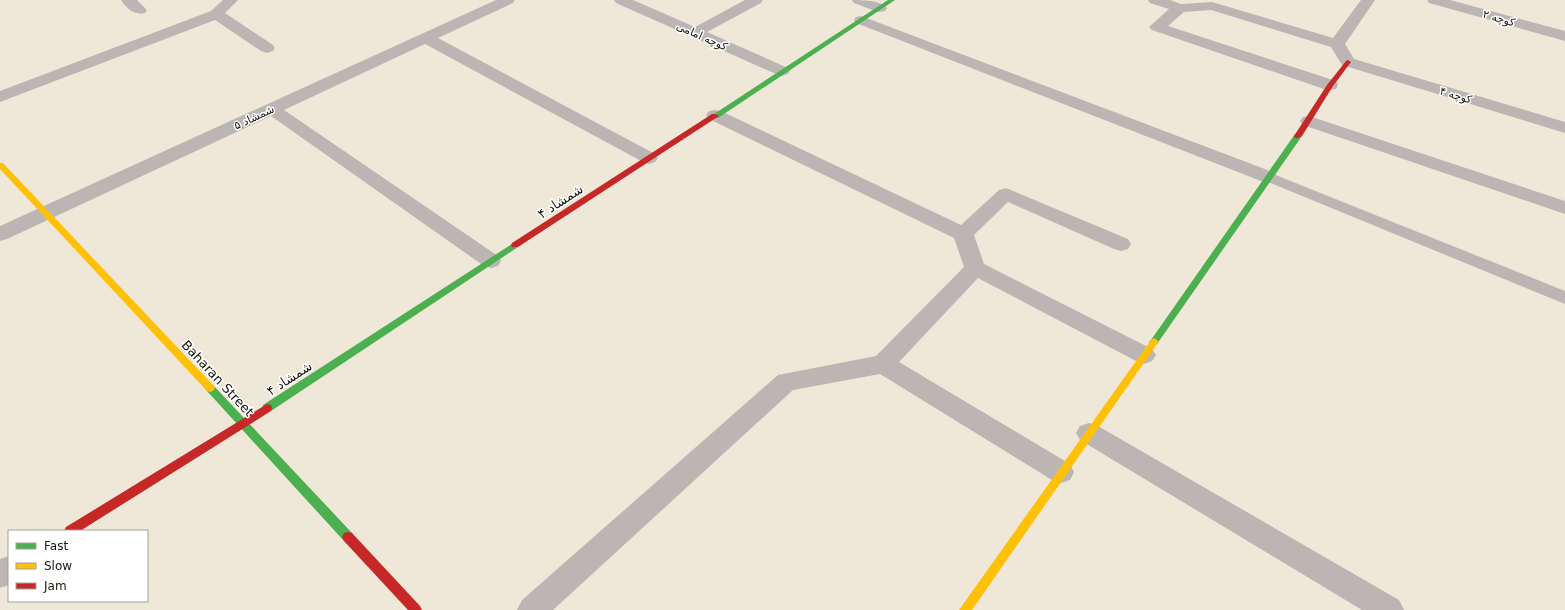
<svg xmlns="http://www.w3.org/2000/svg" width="1565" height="610" viewBox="0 0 1565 610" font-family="'DejaVu Sans','Noto Sans Arabic',sans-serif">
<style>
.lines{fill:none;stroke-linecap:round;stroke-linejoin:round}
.lane{fill:#bbb6b3;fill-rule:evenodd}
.street{fill:#bbb6b3;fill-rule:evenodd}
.fast{fill:#4caf50;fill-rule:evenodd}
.slow{fill:#ffc107;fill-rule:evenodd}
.jam{fill:#c62828;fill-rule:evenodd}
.labels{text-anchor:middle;stroke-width:3;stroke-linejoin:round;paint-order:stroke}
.far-street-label{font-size:11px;fill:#19150b;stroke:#fff}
.street-label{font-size:13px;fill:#19150b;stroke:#fff}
</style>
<rect width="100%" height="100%" fill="#efe8d8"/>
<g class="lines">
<path class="lane" d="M 1268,172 L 1565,291 L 1565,304 L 1263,180 L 1260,177 L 1263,174 Z"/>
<path class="street" d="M 121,0 L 137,0 L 147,10 L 145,13 C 135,16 126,8 121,0 Z
M 223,0 L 238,0 L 225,13 L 273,45 L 275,48 L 273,51 L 267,53 L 261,51 L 215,20 L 0,102 L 0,91 L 211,11 Z
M 496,0 L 515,0 L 513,3 L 438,38 L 655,154 L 658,158 L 655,162 L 649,164 L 643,162 L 425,44 L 284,110 L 498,256 L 501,261 L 498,266 L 491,268 L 484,266 L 271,116 L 7,239 L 0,241 L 0,226 Z
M 614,0 L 633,0 L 695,27 L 745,0 L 763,0 L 761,3 L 707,32 L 788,68 L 790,71 L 788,74 L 782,76 L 776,74 L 616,3 Z
M 852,0 C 863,0 880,0 887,8 L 885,11 L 880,12 L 875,11 L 854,3 Z
M 1148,0 L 1170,0 L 1181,4 L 1212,2 L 1333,38 L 1361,0 L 1375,0 L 1345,44 L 1354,59 L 1565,122 L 1565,133 L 1342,65 L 1331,47 L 1211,10 L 1184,12 L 1168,26 L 1336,81 L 1338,85 L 1336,89 L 1330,90 L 1324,89 L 1152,30 L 1149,27 L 1169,9 L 1150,3 Z
M 1427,0 L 1450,0 L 1565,31 L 1565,41 L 1429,3 Z
M 861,16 L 1275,173 L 1277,177 L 1275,181 L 1268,183 L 1261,181 L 856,23 L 854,20 L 856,17 Z
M 715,110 L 721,111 L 961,225 L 999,190 L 1006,188 L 1128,239 L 1131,244 L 1128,249 L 1121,251 L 1114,249 L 1008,202 L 974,235 L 984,264 L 1152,349 L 1156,355 L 1152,361 L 1144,364 L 1136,361 L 978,278 L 899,362 L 1070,464 L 1074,472 L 1070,480 L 1061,483 L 1052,480 L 880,374 L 793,390 L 553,610 L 517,610 L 522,600 L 778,375 L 876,356 L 964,267 L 954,238 L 709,119 L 706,115 L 709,111 Z
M 1309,116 L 1565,201 L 1565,214 L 1303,125 L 1300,121 L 1303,117 Z
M 1089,423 L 1098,426 L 1399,600 L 1404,610 L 1362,610 L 1080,440 L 1076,433 L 1080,426 Z
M 9,556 L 9,585 L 0,588 L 0,559 Z"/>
<path class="fast" d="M 888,0 L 895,0 L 718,118 L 715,118 L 711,116 Z
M 1295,134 L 1298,134 L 1302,136 L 1157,344 L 1151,344 L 1149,342 L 1151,340 Z
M 515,242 L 518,243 L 519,245 L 518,247 L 271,411 L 267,412 L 263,411 L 262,408 L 263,405 Z
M 210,384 L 213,385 L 352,533 L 354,537 L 352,541 L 348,542 L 344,541 L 207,391 L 205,388 L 207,385 Z"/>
<path class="slow" d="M 0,163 L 3,163 L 213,385 L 215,388 L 213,391 L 210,392 L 207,391 L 0,169 Z
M 1154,338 L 1157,340 L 1159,342 L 1157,344 L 972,610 L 959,610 L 1151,340 Z"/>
<path class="jam" d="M 1348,60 L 1351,62 L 1333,86 L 1302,136 L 1298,138 L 1295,138 L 1294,136 L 1327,85 L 1346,61 Z
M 712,114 L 715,114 L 719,116 L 518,247 L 512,247 L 511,245 L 512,243 Z
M 267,404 L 271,405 L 272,408 L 271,411 L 80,531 L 64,531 L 66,527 Z
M 348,532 L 352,533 L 420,606 L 422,610 L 408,610 L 344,541 L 342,537 L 344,533 Z"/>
</g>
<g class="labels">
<g class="far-street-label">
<text transform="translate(1499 18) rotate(16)" y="4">کوچه ۲</text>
<text transform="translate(702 36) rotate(24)" y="4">کوچه امامی</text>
<text transform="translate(1456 95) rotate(17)" y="4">کوچه ۴</text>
<text transform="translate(254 117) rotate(-25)" y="4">شمشاد ۵</text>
</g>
<g class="street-label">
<text transform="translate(560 201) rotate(-33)" y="5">شمشاد ۴</text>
<text transform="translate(218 378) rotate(47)" y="5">Baharan Street</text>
<text transform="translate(289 378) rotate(-33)" y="5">شمشاد ۴</text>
</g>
</g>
<rect x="8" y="530" width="140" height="72" fill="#ffffff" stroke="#a3a19d"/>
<rect x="16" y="543" width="20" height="6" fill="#4caf50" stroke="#a3a19d"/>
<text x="44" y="550" font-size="12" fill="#19150b">Fast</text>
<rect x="16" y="563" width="20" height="6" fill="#ffc107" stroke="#a3a19d"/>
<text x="44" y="570" font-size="12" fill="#19150b">Slow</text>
<rect x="16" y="583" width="20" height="6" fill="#c62828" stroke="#a3a19d"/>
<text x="44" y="590" font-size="12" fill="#19150b">Jam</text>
</svg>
